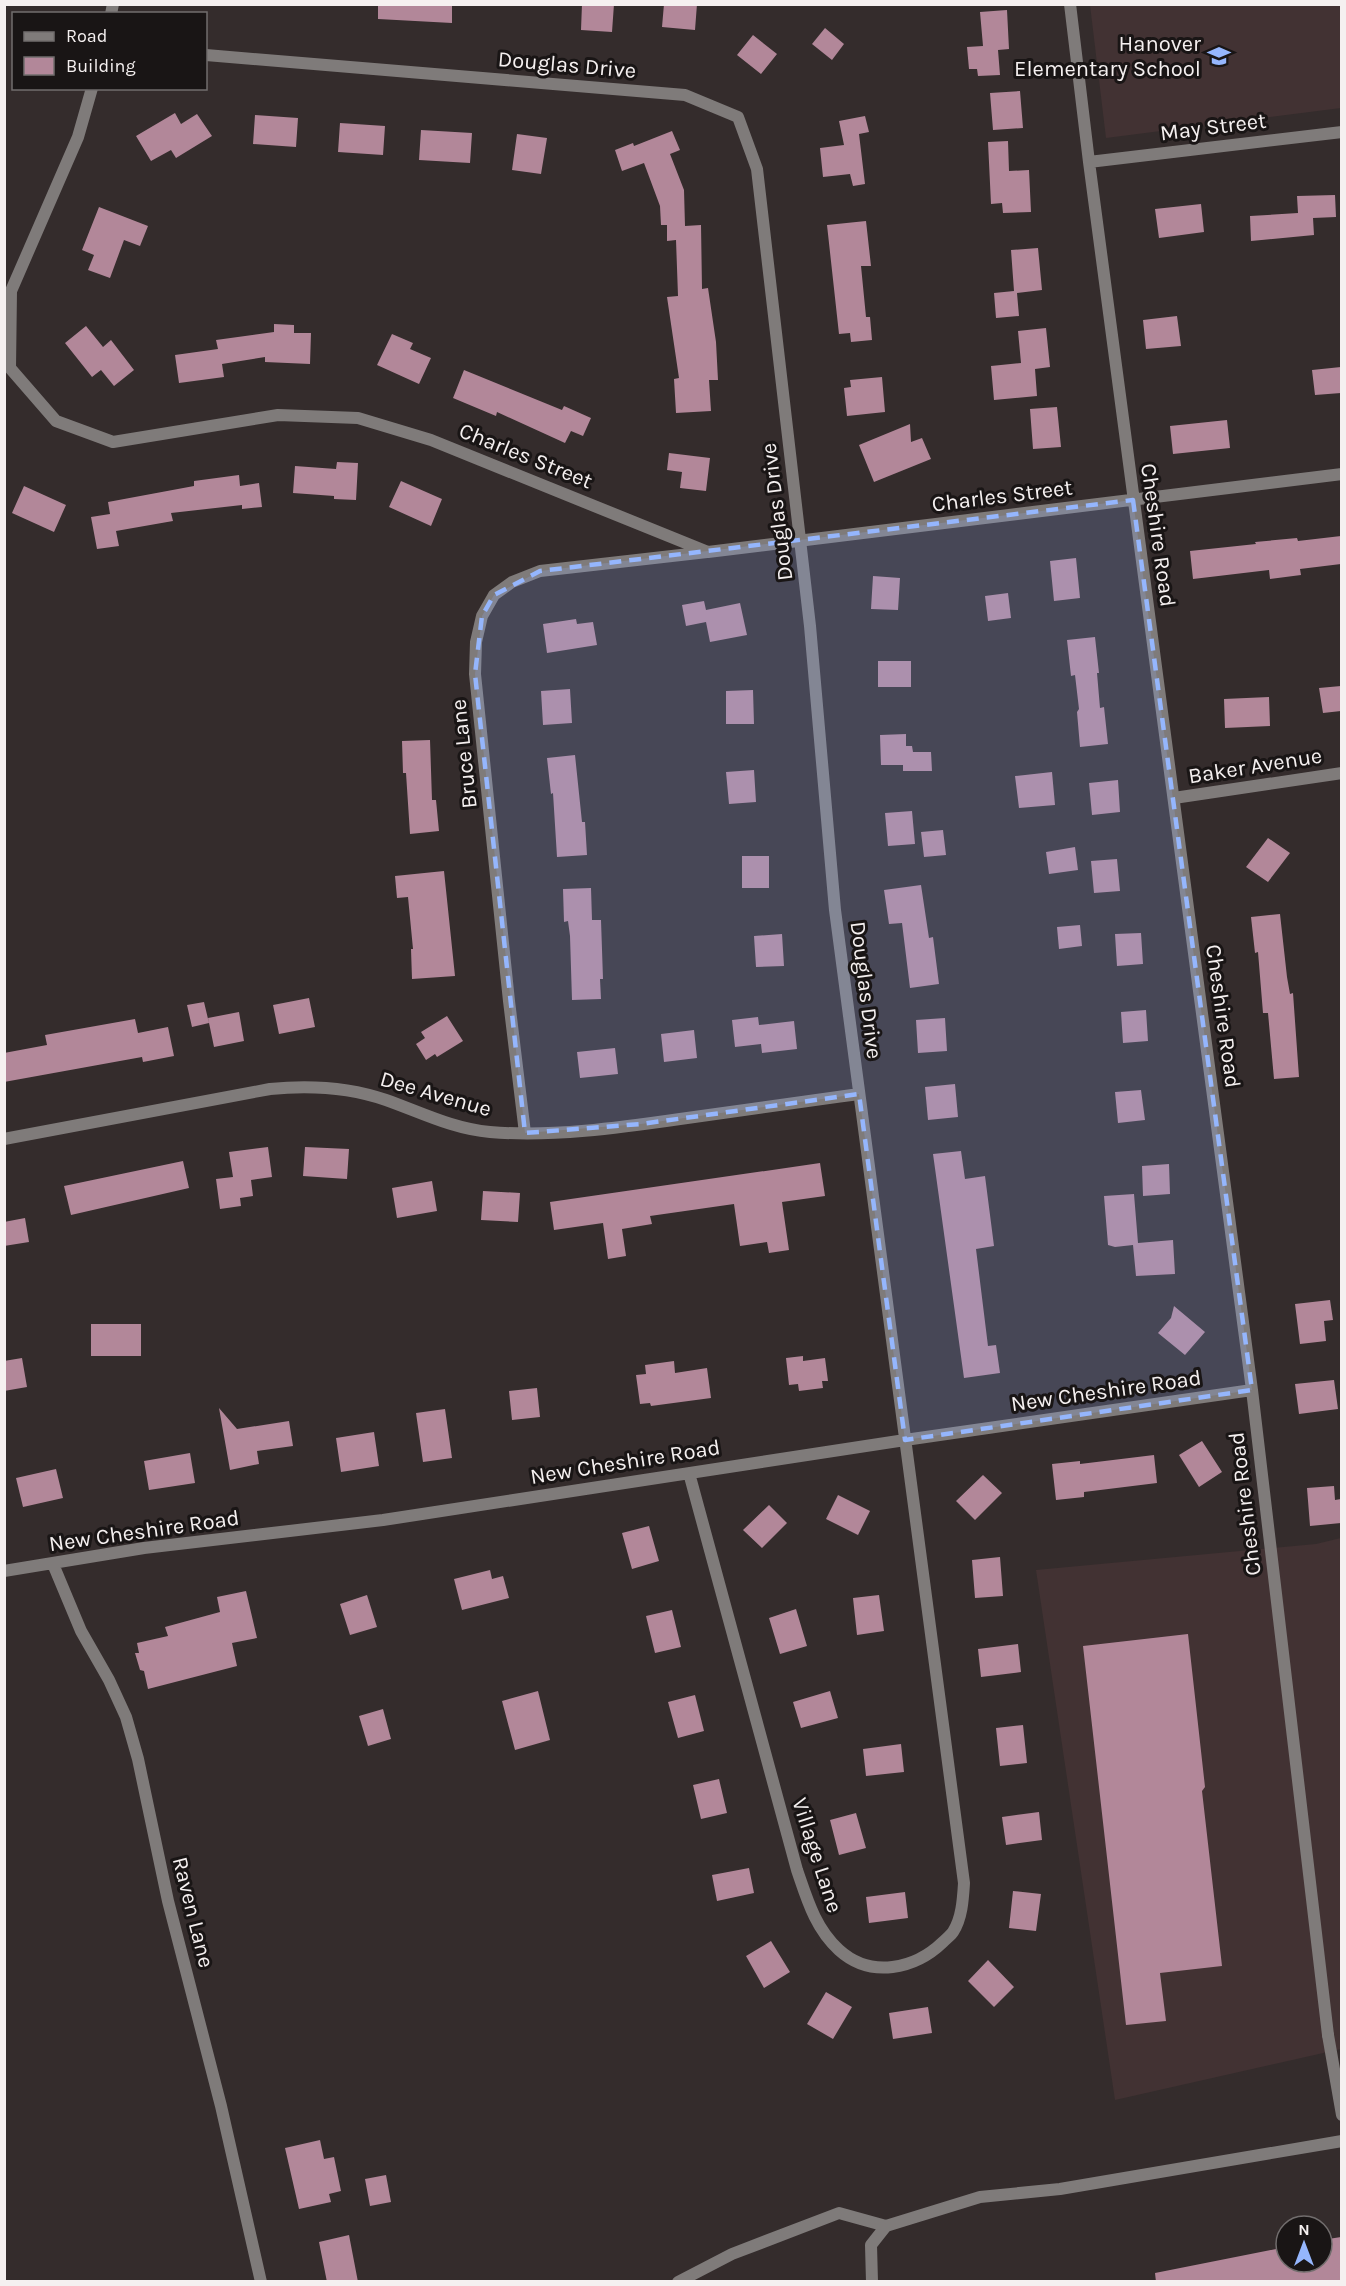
<svg xmlns="http://www.w3.org/2000/svg" width="1346" height="2286" viewBox="0 0 1346 2286" font-family="Karla,sans-serif">
<style>
.built{fill:#423233}
.building{fill:#b28799}
.lines{fill:none;stroke-linecap:round;stroke-linejoin:round}
.lane{stroke:#7f7b7a;stroke-width:12}
.street{stroke:#7f7b7a;stroke-width:12}
.marked{fill:#95b6fd;fill-opacity:0.2;stroke:#95b6fd;stroke-width:4.5;stroke-dasharray:12 8;stroke-linejoin:round}
.labels{text-anchor:middle;stroke-width:6;stroke-linejoin:round;paint-order:stroke}
.poi-label{font-size:22px;fill:#f5f0f0;stroke:#191515;text-anchor:end}
.street-label{font-size:22px;fill:#f5f0f0;stroke:#191515}
</style>
<rect width="100%" height="100%" fill="#342c2c"/>
<path class="built" d="M 1090,5 L 1341,5 L 1341,108 L 1106,138 Z
M 1341,1538 L 1341,2049 L 1115,2100 L 1036,1570 L 1316,1544 Z"/>
<path class="building" d="M 378,4 L 452,4 L 452,23 L 378,19 Z
M 582,4 L 614,4 L 612,32 L 581,30 Z
M 664,4 L 697,4 L 695,30 L 662,27 Z
M 1007,10 L 1009,49 L 998,50 L 1000,75 L 978,76 L 977,69 L 969,69 L 967,47 L 983,46 L 980,12 Z
M 825,28 L 844,44 L 832,60 L 812,44 Z
M 753,35 L 777,54 L 761,74 L 737,55 Z
M 1020,91 L 1023,128 L 993,130 L 990,93 Z
M 175,113 L 181,124 L 197,114 L 212,136 L 176,158 L 171,150 L 151,161 L 136,136 Z
M 255,115 L 298,118 L 296,147 L 253,144 Z
M 865,116 L 869,132 L 859,134 L 865,184 L 853,186 L 850,174 L 823,177 L 820,148 L 844,145 L 839,121 Z
M 340,123 L 385,126 L 383,155 L 338,152 Z
M 421,130 L 472,133 L 470,163 L 419,160 Z
M 672,131 L 680,150 L 670,154 L 684,190 L 685,226 L 701,225 L 702,289 L 708,288 L 716,342 L 718,380 L 709,380 L 711,411 L 676,413 L 674,379 L 679,378 L 667,297 L 678,296 L 676,240 L 667,241 L 667,225 L 661,225 L 660,206 L 644,163 L 622,171 L 615,150 L 633,143 L 634,146 Z
M 517,134 L 547,138 L 541,174 L 512,170 Z
M 1008,141 L 1009,171 L 1029,170 L 1031,212 L 1003,213 L 1002,203 L 991,204 L 988,142 Z
M 1335,195 L 1336,217 L 1313,218 L 1314,235 L 1251,241 L 1250,216 L 1298,213 L 1297,196 Z
M 1201,204 L 1204,232 L 1159,238 L 1155,209 Z
M 99,207 L 148,226 L 140,246 L 124,240 L 110,278 L 88,270 L 94,255 L 82,250 Z
M 866,221 L 871,266 L 861,266 L 866,317 L 870,317 L 872,340 L 851,342 L 850,333 L 839,334 L 827,225 Z
M 1038,248 L 1042,290 L 1017,293 L 1019,316 L 996,318 L 994,293 L 1014,291 L 1011,250 Z
M 1177,316 L 1181,346 L 1146,349 L 1143,320 Z
M 274,324 L 294,325 L 294,333 L 311,333 L 310,364 L 265,362 L 265,357 L 222,364 L 224,377 L 179,383 L 175,355 L 218,349 L 216,340 L 274,332 Z
M 86,326 L 103,347 L 111,340 L 134,370 L 114,386 L 101,370 L 92,377 L 65,343 Z
M 1046,328 L 1050,367 L 1035,369 L 1037,396 L 994,400 L 991,366 L 1021,363 L 1018,331 Z
M 392,334 L 413,343 L 410,349 L 431,358 L 419,384 L 377,365 Z
M 1341,367 L 1341,393 L 1315,395 L 1312,370 Z
M 464,370 L 562,410 L 564,406 L 591,418 L 583,436 L 571,431 L 565,443 L 497,412 L 496,416 L 453,398 Z
M 882,377 L 885,412 L 847,416 L 844,388 L 851,387 L 850,380 Z
M 1057,407 L 1061,447 L 1033,449 L 1030,409 Z
M 1227,420 L 1230,448 L 1173,454 L 1170,426 Z
M 910,424 L 911,442 L 922,438 L 931,459 L 874,482 L 859,445 Z
M 669,453 L 710,458 L 706,491 L 680,488 L 682,472 L 667,470 Z
M 337,462 L 358,463 L 356,500 L 334,499 L 334,496 L 293,493 L 295,466 L 336,469 Z
M 239,475 L 240,486 L 259,483 L 262,507 L 242,509 L 242,505 L 171,513 L 173,521 L 116,531 L 119,546 L 97,549 L 91,517 L 110,514 L 108,502 L 194,486 L 194,481 Z
M 401,481 L 442,499 L 431,526 L 389,507 Z
M 24,486 L 66,505 L 54,532 L 12,513 Z
M 1341,536 L 1341,564 L 1300,569 L 1301,575 L 1270,579 L 1269,570 L 1193,579 L 1190,551 L 1256,544 L 1255,542 L 1297,538 L 1298,541 Z
M 1076,558 L 1080,598 L 1054,601 L 1050,561 Z
M 873,576 L 900,578 L 898,610 L 871,609 Z
M 1008,593 L 1011,618 L 988,621 L 985,596 Z
M 704,601 L 706,610 L 740,603 L 747,635 L 710,642 L 706,622 L 686,626 L 682,605 Z
M 576,619 L 577,624 L 593,622 L 597,645 L 547,653 L 543,624 Z
M 1095,637 L 1099,673 L 1097,673 L 1100,708 L 1104,707 L 1108,744 L 1080,747 L 1077,712 L 1079,709 L 1075,675 L 1071,676 L 1067,640 Z
M 878,661 L 911,661 L 911,687 L 878,687 Z
M 1341,686 L 1341,711 L 1323,713 L 1319,688 Z
M 570,689 L 572,723 L 543,725 L 541,691 Z
M 753,690 L 754,724 L 726,724 L 726,691 Z
M 1269,697 L 1270,726 L 1225,728 L 1224,699 Z
M 906,734 L 906,746 L 912,746 L 913,752 L 931,752 L 932,771 L 903,771 L 903,765 L 881,765 L 880,735 Z
M 430,740 L 432,800 L 436,800 L 439,831 L 410,834 L 406,773 L 403,773 L 402,741 Z
M 575,755 L 582,822 L 585,822 L 587,855 L 557,857 L 553,793 L 551,794 L 547,758 Z
M 754,770 L 756,802 L 729,804 L 726,772 Z
M 1052,772 L 1055,805 L 1019,808 L 1015,776 Z
M 1118,780 L 1120,812 L 1092,815 L 1089,783 Z
M 912,811 L 915,844 L 888,846 L 885,813 Z
M 943,830 L 946,855 L 924,857 L 921,832 Z
M 1268,838 L 1290,853 L 1268,882 L 1246,867 Z
M 1075,847 L 1078,870 L 1049,874 L 1046,852 Z
M 742,856 L 769,856 L 769,888 L 742,888 Z
M 1117,859 L 1120,891 L 1094,893 L 1091,861 Z
M 444,871 L 455,976 L 412,979 L 411,949 L 413,949 L 408,897 L 397,898 L 395,876 Z
M 921,885 L 929,938 L 933,937 L 939,984 L 910,988 L 902,923 L 889,924 L 884,890 Z
M 591,888 L 592,920 L 601,920 L 603,979 L 600,979 L 601,999 L 572,1000 L 570,936 L 568,921 L 564,922 L 563,889 Z
M 1280,914 L 1287,977 L 1290,994 L 1293,993 L 1299,1077 L 1274,1079 L 1268,1013 L 1263,1013 L 1258,952 L 1255,953 L 1251,917 Z
M 1080,925 L 1082,946 L 1059,949 L 1057,927 Z
M 1141,933 L 1143,964 L 1117,966 L 1115,934 Z
M 782,934 L 784,966 L 756,967 L 754,936 Z
M 309,998 L 315,1027 L 279,1034 L 273,1005 Z
M 204,1002 L 209,1023 L 192,1027 L 187,1005 Z
M 1146,1010 L 1148,1041 L 1123,1043 L 1121,1012 Z
M 239,1012 L 244,1041 L 214,1047 L 208,1018 Z
M 447,1016 L 463,1041 L 437,1057 L 435,1054 L 426,1060 L 416,1044 L 425,1038 L 421,1032 Z
M 758,1017 L 759,1025 L 794,1021 L 797,1049 L 762,1053 L 761,1044 L 735,1047 L 732,1020 Z
M 945,1018 L 947,1051 L 918,1053 L 916,1020 Z
M 135,1019 L 138,1033 L 168,1027 L 174,1056 L 143,1062 L 142,1057 L 4,1082 L 4,1053 L 47,1045 L 45,1035 Z
M 694,1030 L 697,1058 L 664,1062 L 661,1034 Z
M 615,1048 L 618,1074 L 580,1078 L 577,1052 Z
M 955,1084 L 958,1117 L 928,1120 L 925,1087 Z
M 1141,1090 L 1145,1120 L 1118,1123 L 1115,1092 Z
M 268,1147 L 272,1177 L 251,1180 L 253,1196 L 240,1198 L 241,1206 L 220,1209 L 216,1179 L 233,1177 L 229,1152 Z
M 305,1147 L 349,1149 L 347,1179 L 303,1176 Z
M 961,1151 L 965,1179 L 985,1176 L 994,1246 L 976,1249 L 988,1346 L 996,1345 L 1000,1373 L 964,1378 L 933,1154 Z
M 183,1161 L 189,1188 L 71,1215 L 64,1186 Z
M 820,1163 L 825,1196 L 782,1202 L 789,1250 L 769,1253 L 767,1242 L 740,1246 L 734,1204 L 650,1216 L 652,1224 L 622,1229 L 626,1256 L 608,1259 L 603,1223 L 554,1230 L 550,1202 Z
M 1169,1164 L 1170,1194 L 1143,1196 L 1142,1166 Z
M 432,1181 L 437,1211 L 397,1218 L 392,1188 Z
M 483,1191 L 520,1193 L 518,1222 L 481,1220 Z
M 1134,1194 L 1138,1243 L 1173,1240 L 1175,1274 L 1136,1276 L 1133,1245 L 1115,1247 L 1108,1245 L 1104,1196 Z
M 25,1218 L 29,1242 L 4,1246 L 4,1222 Z
M 1330,1300 L 1333,1320 L 1324,1321 L 1326,1341 L 1300,1344 L 1295,1304 Z
M 1174,1306 L 1205,1332 L 1185,1355 L 1158,1333 L 1171,1318 Z
M 91,1324 L 141,1324 L 141,1356 L 91,1356 Z
M 803,1356 L 803,1361 L 825,1358 L 828,1381 L 822,1381 L 823,1388 L 799,1391 L 798,1384 L 789,1385 L 786,1358 Z
M 22,1358 L 27,1387 L 4,1391 L 4,1361 Z
M 674,1361 L 675,1373 L 707,1368 L 711,1398 L 651,1406 L 650,1403 L 640,1404 L 636,1375 L 646,1374 L 645,1365 Z
M 1334,1380 L 1338,1409 L 1299,1414 L 1295,1384 Z
M 537,1388 L 540,1417 L 512,1420 L 509,1391 Z
M 219,1408 L 237,1429 L 289,1421 L 293,1446 L 257,1451 L 259,1464 L 230,1470 Z
M 445,1409 L 452,1458 L 423,1462 L 416,1413 Z
M 374,1432 L 379,1466 L 341,1472 L 336,1438 Z
M 1202,1441 L 1222,1472 L 1199,1487 L 1179,1455 Z
M 190,1453 L 195,1483 L 149,1490 L 144,1461 Z
M 1154,1455 L 1157,1483 L 1084,1492 L 1084,1497 L 1056,1500 L 1052,1464 L 1080,1461 L 1080,1464 Z
M 56,1469 L 63,1498 L 23,1507 L 16,1478 Z
M 983,1475 L 1002,1493 L 975,1520 L 956,1501 Z
M 1334,1486 L 1335,1500 L 1341,1499 L 1341,1523 L 1310,1526 L 1307,1488 Z
M 838,1495 L 870,1511 L 858,1535 L 826,1519 Z
M 769,1505 L 787,1523 L 762,1548 L 743,1530 Z
M 649,1526 L 659,1561 L 632,1569 L 622,1533 Z
M 1000,1557 L 1003,1596 L 975,1598 L 972,1560 Z
M 490,1570 L 492,1579 L 503,1576 L 509,1598 L 462,1610 L 454,1579 Z
M 246,1591 L 257,1638 L 232,1643 L 237,1666 L 148,1689 L 144,1671 L 140,1670 L 135,1653 L 139,1653 L 137,1643 L 168,1636 L 165,1627 L 220,1612 L 217,1597 Z
M 367,1595 L 377,1627 L 350,1635 L 340,1604 Z
M 879,1595 L 884,1631 L 857,1635 L 853,1598 Z
M 796,1609 L 807,1646 L 780,1654 L 769,1618 Z
M 672,1610 L 681,1647 L 655,1653 L 646,1616 Z
M 1188,1634 L 1205,1787 L 1202,1791 L 1222,1966 L 1160,1973 L 1166,2021 L 1126,2025 L 1083,1646 Z
M 1018,1644 L 1021,1672 L 981,1677 L 978,1649 Z
M 538,1691 L 550,1740 L 515,1750 L 502,1701 Z
M 830,1691 L 838,1718 L 801,1728 L 793,1702 Z
M 695,1695 L 704,1731 L 678,1738 L 668,1702 Z
M 383,1709 L 391,1739 L 368,1746 L 359,1716 Z
M 1023,1725 L 1027,1763 L 1000,1766 L 996,1728 Z
M 901,1744 L 904,1772 L 866,1776 L 863,1749 Z
M 719,1779 L 727,1813 L 701,1819 L 693,1785 Z
M 1039,1812 L 1042,1840 L 1006,1845 L 1002,1817 Z
M 856,1813 L 866,1848 L 839,1855 L 830,1820 Z
M 749,1868 L 754,1893 L 717,1901 L 712,1875 Z
M 1013,1891 L 1041,1894 L 1036,1931 L 1009,1928 Z
M 905,1892 L 908,1918 L 869,1923 L 866,1897 Z
M 771,1941 L 790,1972 L 764,1988 L 746,1956 Z
M 988,1960 L 1014,1987 L 994,2007 L 968,1981 Z
M 826,1992 L 852,2007 L 833,2039 L 807,2024 Z
M 928,2007 L 932,2033 L 893,2039 L 889,2013 Z
M 320,2140 L 324,2159 L 334,2157 L 341,2191 L 329,2194 L 331,2202 L 299,2209 L 285,2148 Z
M 386,2175 L 391,2202 L 370,2206 L 365,2179 Z
M 349,2235 L 358,2282 L 327,2282 L 319,2242 Z
M 1341,2237 L 1341,2282 L 1156,2282 L 1155,2273 L 1286,2247 L 1286,2262 L 1322,2262 L 1322,2240 Z"/>
<g class="lines">
<path class="lane" d="M 1328,2035 L 1342,2115
M 678,2282 L 732,2254 L 839,2213 L 886,2226
M 872,2282 L 871,2245 L 886,2226 L 980,2197 L 1060,2189 L 1342,2141"/>
<path class="street" d="M 1070,4 L 1089,162 L 1252,1390 L 1328,2035
M 111,14 L 113,4
M 206,55 L 685,95 L 738,117 L 757,169 L 810,626 L 835,910 L 964,1883 C 963,1899 962,1918 953,1932 C 951,1935 946,1939 943,1942 C 915,1969 871,1979 839,1950 C 815,1928 807,1899 797,1870 L 689,1473
M 92,88 L 78,137 L 11,291 L 10,368 L 56,421 L 113,442 L 278,415 L 358,418 L 431,440 L 708,552 L 1342,474
M 1089,162 L 1342,132
M 1174,798 L 1342,773
M 525,1133 L 509,1001 L 475,674 L 476,642 L 482,616 L 494,595 L 512,582 L 540,571 L 707,552
M 4,1139 L 270,1089 C 310,1085 348,1087 386,1100 C 420,1112 453,1129 490,1132 C 552,1137 618,1128 680,1119 C 739,1111 799,1102 859,1094
M 53,1564 L 81,1631 L 109,1680 L 126,1717 L 138,1759 L 168,1901 L 221,2106 L 261,2282
M 4,1571 L 144,1548 L 383,1520 L 905,1440 L 1252,1390"/>
</g>
<path class="marked" d="M 1133,500 L 1252,1390 L 905,1440 L 859,1094 L 641,1124 L 525,1133 L 475,674 L 482,616 L 494,595 L 540,571 Z"/>
<defs>
<g id="school-bare" transform="scale(1.8)"><path d="M0-5L7-2L0 1L-7-2ZM-4 1L0 2.5L4 1V4Q0 6-4 4Z" fill="#95b6fd" stroke="#191515" stroke-width="2.5" paint-order="stroke"/></g>
</defs>
<g fill-rule="evenodd">
<use href="#school-bare" x="1219" y="56"/>
</g>
<g class="labels">
<g class="poi-label">
<text x="1201" y="51">Hanover<tspan x="1201" dy="25">Elementary School</tspan></text>
</g>
<g class="street-label">
<text transform="translate(567 64) rotate(5)" y="8">Douglas Drive</text>
<text transform="translate(1213 126) rotate(-7)" y="8">May Street</text>
<text transform="translate(526 455) rotate(22)" y="8">Charles Street</text>
<text transform="translate(1002 495) rotate(-7)" y="8">Charles Street</text>
<text transform="translate(776 512) rotate(-97)" y="8">Douglas Drive</text>
<text transform="translate(1159 535) rotate(82)" y="8">Cheshire Road</text>
<text transform="translate(463 754) rotate(-96)" y="8">Bruce Lane</text>
<text transform="translate(1255 765) rotate(-9)" y="8">Baker Avenue</text>
<text transform="translate(867 990) rotate(83)" y="8">Douglas Drive</text>
<text transform="translate(1224 1016) rotate(82)" y="8">Cheshire Road</text>
<text transform="translate(436 1093) rotate(16)" y="8">Dee Avenue</text>
<text transform="translate(1106 1390) rotate(-8)" y="8">New Cheshire Road</text>
<text transform="translate(625 1461) rotate(-9)" y="8">New Cheshire Road</text>
<text transform="translate(1244 1504) rotate(-97)" y="8">Cheshire Road</text>
<text transform="translate(144 1530) rotate(-8)" y="8">New Cheshire Road</text>
<text transform="translate(818 1855) rotate(72)" y="8">Village Lane</text>
<text transform="translate(194 1912) rotate(76)" y="8">Raven Lane</text>
</g>
</g>
<rect width="1346" height="2286" fill="none" stroke="#f5f0f0" stroke-width="12"/>
<rect x="12" y="12" width="195" height="78" fill="#191515" stroke="#716d6d" stroke-width="1.5"/>
<rect x="24" y="32" width="30" height="9" fill="#7f7b7a" stroke="#716d6d" stroke-width="1.5"/>
<text x="66" y="42" font-size="18" fill="#f5f0f0">Road</text>
<rect x="24" y="57" width="30" height="18" fill="#b28799" stroke="#716d6d" stroke-width="1.5"/>
<text x="66" y="72" font-size="18" fill="#f5f0f0">Building</text>
<g transform="translate(1304 2244)"><circle r="28" fill="#191515" stroke="#716d6d" stroke-width="1.5"/>
<path d="M0-4.5L10 22L0 15L-10 22Z" fill="#95b6fd"/>
<text y="-9" font-size="16" font-weight="bold" text-anchor="middle" fill="#f5f0f0">N</text>
</g>
</svg>
